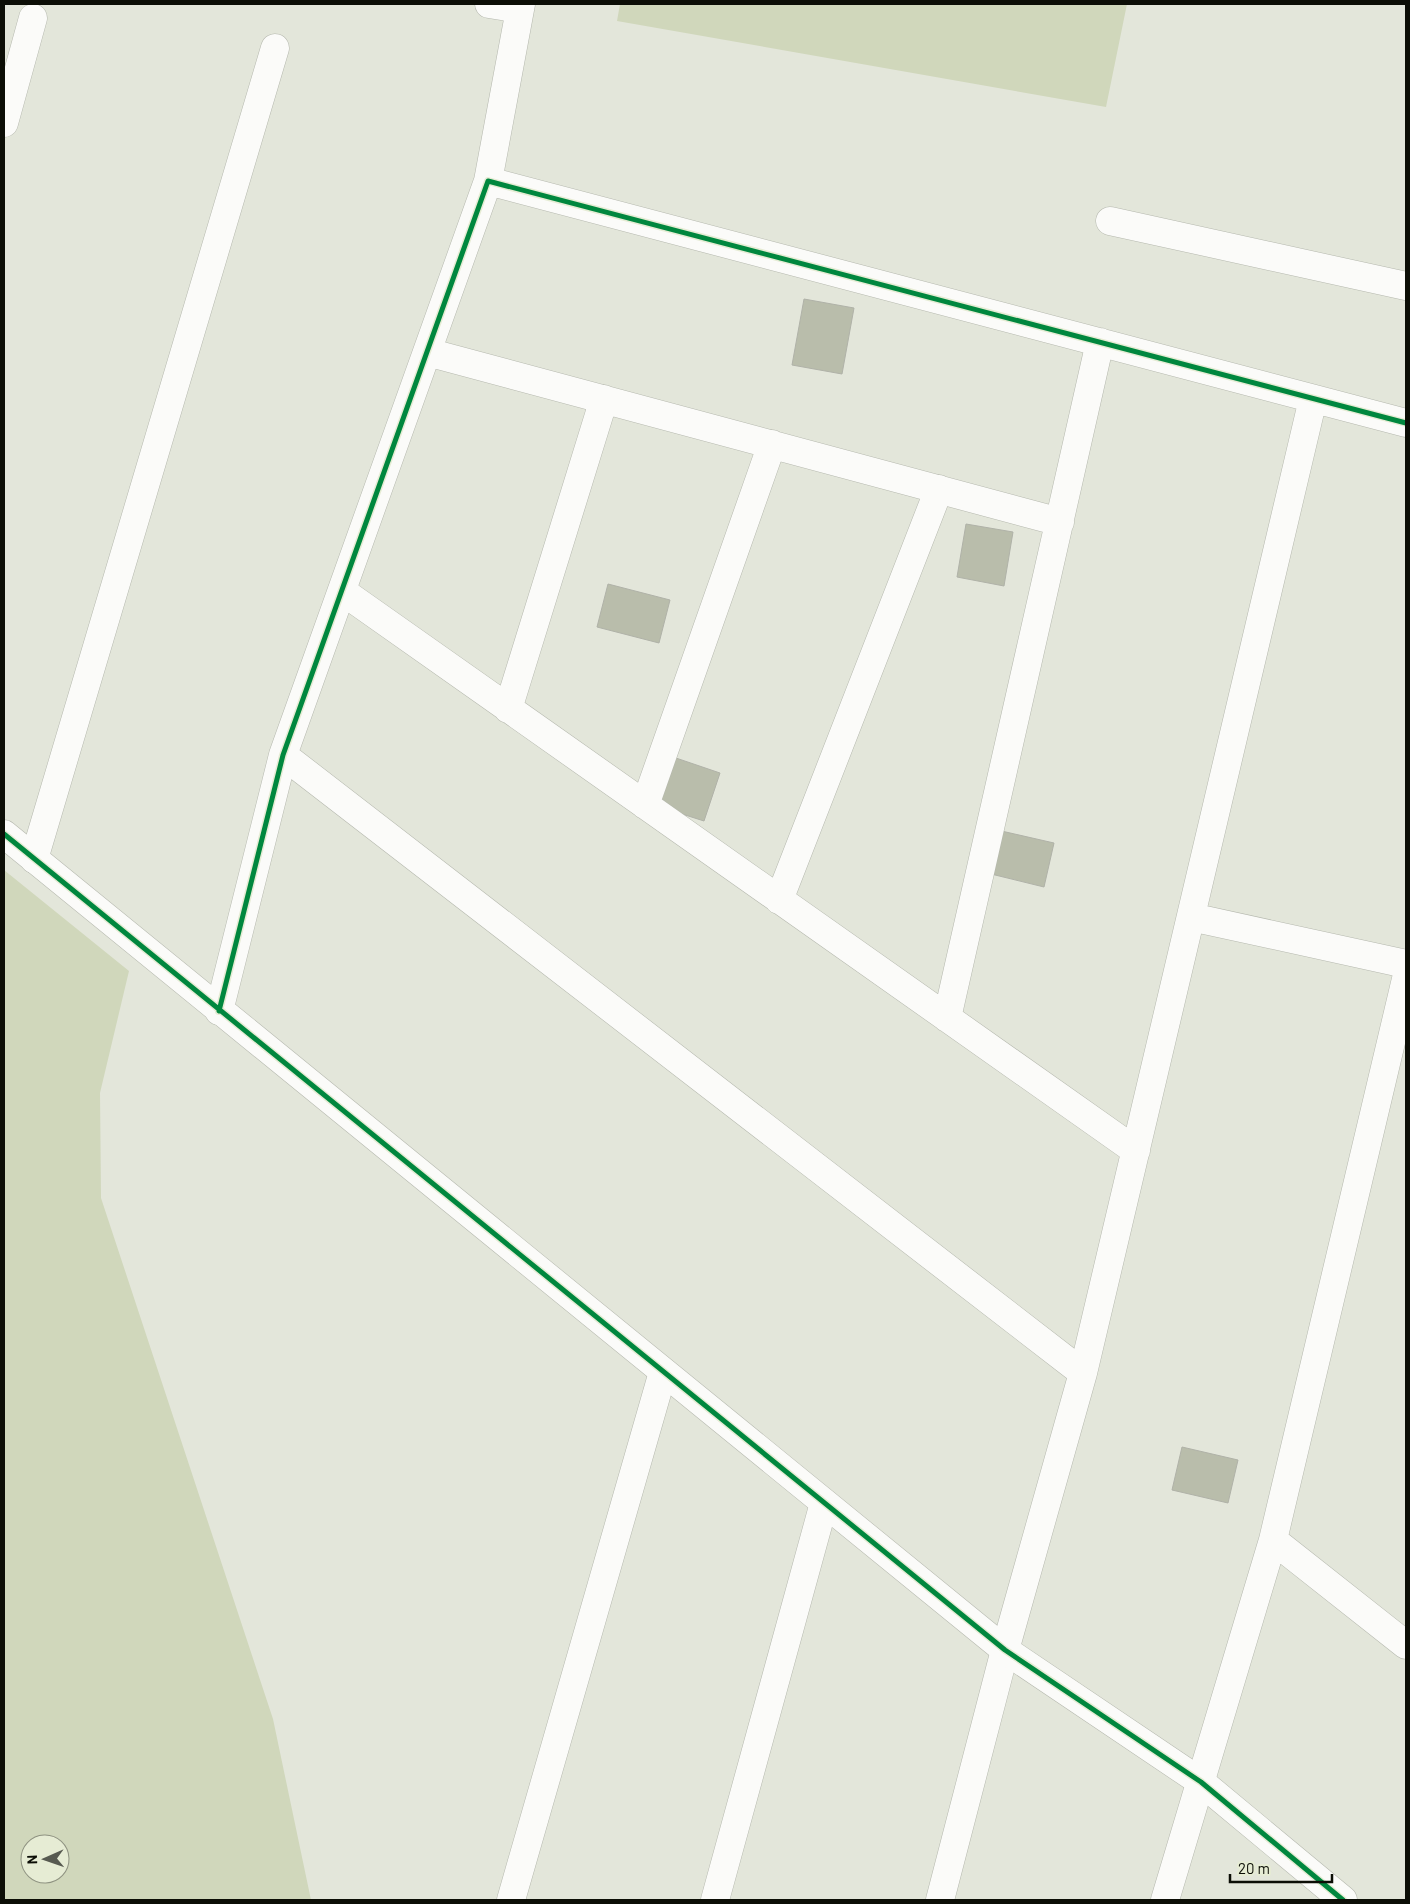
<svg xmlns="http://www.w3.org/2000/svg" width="1410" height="1904" viewBox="0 0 1410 1904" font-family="Barlow,sans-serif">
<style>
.green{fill:#d0d7bb;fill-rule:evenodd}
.building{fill:#b9bdab;stroke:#b0b2a8}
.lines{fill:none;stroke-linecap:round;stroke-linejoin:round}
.minor-casing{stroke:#b5b8ae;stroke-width:29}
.tertiary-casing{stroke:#b5b8ae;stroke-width:29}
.minor{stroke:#fbfbf9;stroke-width:28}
.tertiary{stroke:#fbfbf9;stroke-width:28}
.cycleway-casing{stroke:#e6ecd4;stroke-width:8}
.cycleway{stroke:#00873e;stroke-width:5}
</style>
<rect width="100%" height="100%" fill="#e3e6da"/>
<path class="green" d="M 620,4 L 1127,4 L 1106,107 L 617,21 Z
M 4,870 L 129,971 L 100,1093 L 101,1198 L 273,1719 L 311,1900 L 4,1900 ZM 30,1844 L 60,1844 L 60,1874 L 30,1874 Z"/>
<path class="building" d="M 804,299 L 854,308 L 842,374 L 792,365 Z
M 966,524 L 1013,532 L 1004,586 L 957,577 Z
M 608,584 L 670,600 L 659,643 L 597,627 Z
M 673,757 L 720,773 L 704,821 L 657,806 Z
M 997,830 L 1054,843 L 1044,887 L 987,873 Z
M 1182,1447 L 1238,1460 L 1228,1503 L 1172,1490 Z"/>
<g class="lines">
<g class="minor-casing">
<path id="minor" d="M 489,4 L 520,9
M 4,123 L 33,18
M 488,181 L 521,4
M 1110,221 L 1406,286
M 427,352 L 1060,522
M 342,591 L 1136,1151
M 508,709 L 604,399
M 283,755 L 1083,1373
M 645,805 L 772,444
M 34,859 L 275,48
M 779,900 L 939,489
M 1191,917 L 1406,964
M 219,1011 L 283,755 L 488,181 L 1406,423
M 947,1018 L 1100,342
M 1273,1540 L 1406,1645
M 511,1900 L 663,1372
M 715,1900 L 824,1503
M 940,1900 L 1005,1650 L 1083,1373 L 1313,399
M 1165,1900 L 1273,1540 L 1406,979"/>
</g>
<g class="tertiary-casing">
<path id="tertiary" d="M 4,834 L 1005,1650 L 1201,1782 L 1343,1900"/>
</g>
<use href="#minor" class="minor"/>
<use href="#tertiary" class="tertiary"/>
<g class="cycleway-casing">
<path id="cycleway" d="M 4,834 L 1005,1650 L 1201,1782 L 1343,1900
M 219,1011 L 283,755 L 488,181 L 1406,423"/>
</g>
<use href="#cycleway" class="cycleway"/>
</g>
<rect width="1410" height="1904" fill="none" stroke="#0c0e06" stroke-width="10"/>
<g transform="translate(45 1859) rotate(268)"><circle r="24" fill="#e6ecd4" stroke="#8f9382"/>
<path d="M0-4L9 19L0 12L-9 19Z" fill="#575a50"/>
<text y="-8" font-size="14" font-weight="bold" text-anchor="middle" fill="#0c0e06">N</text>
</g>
<path d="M1230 1874v8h102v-8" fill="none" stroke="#0c0e06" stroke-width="2.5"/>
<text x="1238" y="1874" font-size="15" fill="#0c0e06" stroke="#e6ecd4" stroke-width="4" paint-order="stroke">20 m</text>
</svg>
